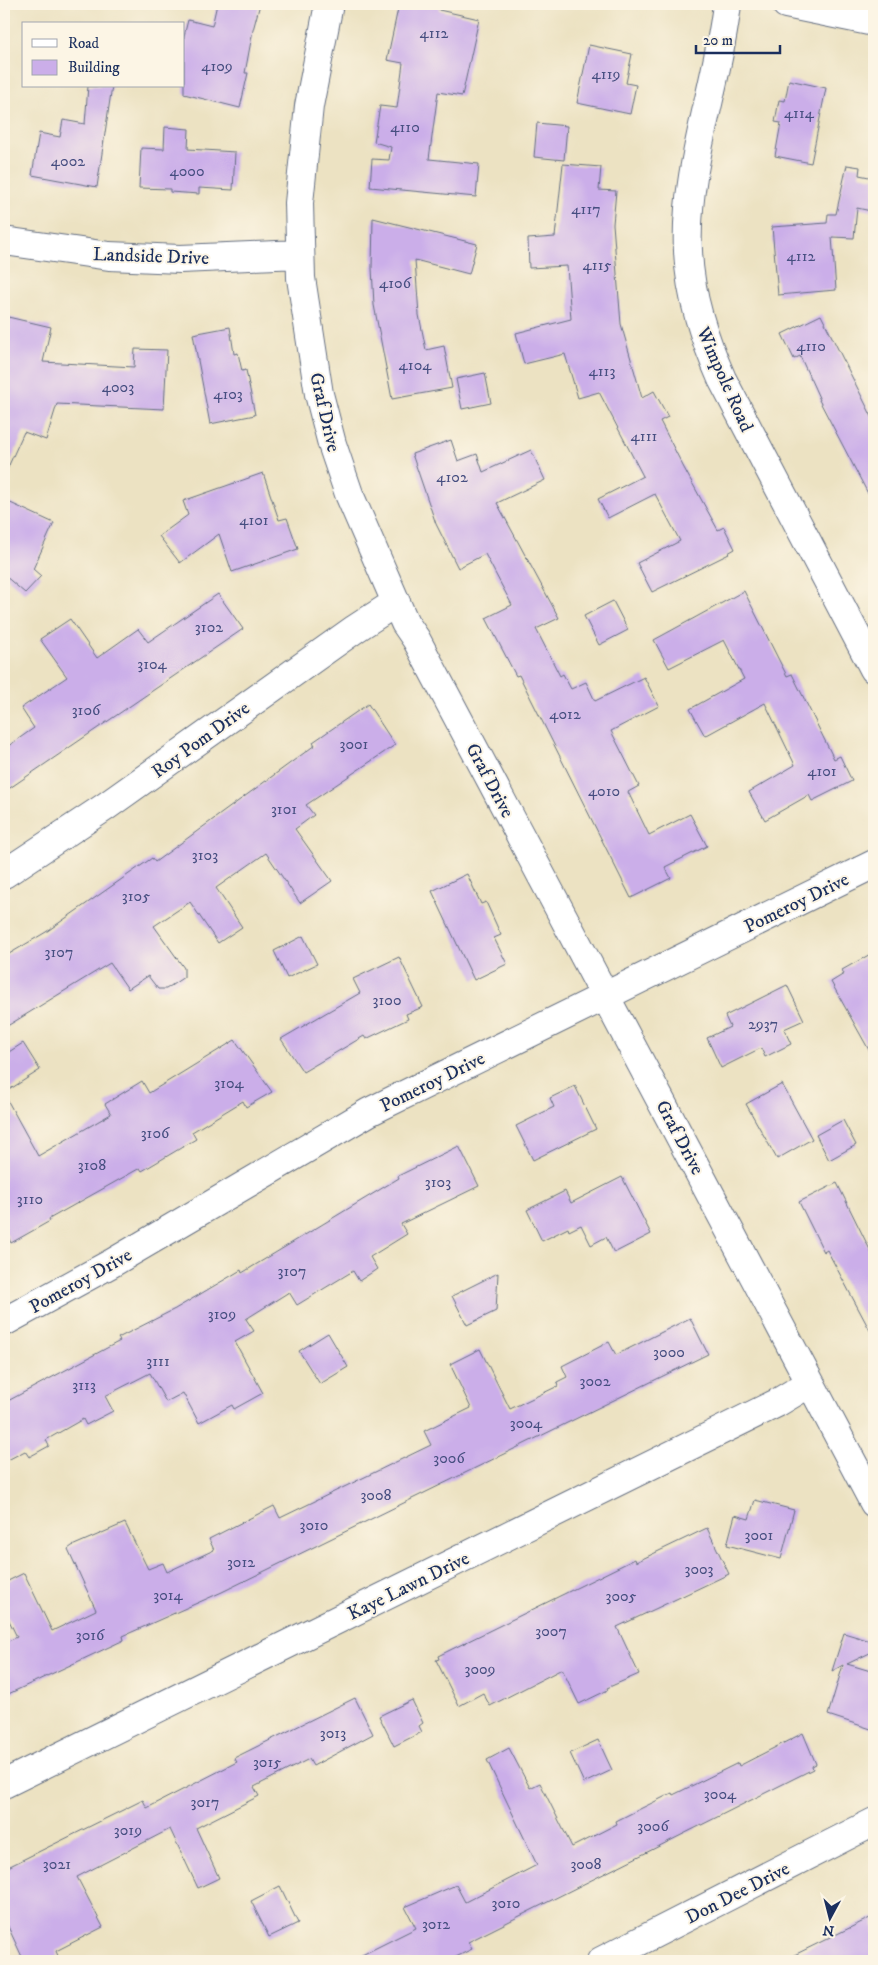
<svg xmlns="http://www.w3.org/2000/svg" width="878" height="1965" viewBox="0 0 878 1965" font-family="'IM FELL DW Pica',serif">
<style>
.building{fill:#cbaee9}
.lines{fill:none;stroke-linecap:round;stroke-linejoin:round}
.minor-casing{stroke:#646e81;stroke-width:30}
.minor{stroke:#fff;stroke-width:28}
.labels{text-anchor:middle;stroke-width:4;stroke-linejoin:round;paint-order:stroke}
.number-label{font-size:16px;fill:#474f81}
.street-label{font-size:19px;fill:#1b2f5e;stroke:#fcf5e5}
</style>
<rect width="100%" height="100%" fill="#fcf5e5"/>
<filter id="ink" filterUnits="userSpaceOnUse"><feTurbulence type="fractalNoise" baseFrequency=".02" numOctaves="2"/><feDisplacementMap in="SourceGraphic" scale="10" xChannelSelector="R" yChannelSelector="G"/><feConvolveMatrix kernelMatrix="1 2 1 2 8 2 1 2 1" color-interpolation-filters="sRGB"/></filter>
<filter id="wash" filterUnits="userSpaceOnUse"><feTurbulence type="fractalNoise" baseFrequency=".0096" numOctaves="4" result="noise"/><feDisplacementMap in="SourceGraphic" scale="20" xChannelSelector="R" yChannelSelector="G"/><feGaussianBlur stdDeviation="1.12" result="paint"/><feColorMatrix in="noise" values="0 0 0 0 0 0 0 0 0 0 0 0 0 0 0 0 0 1.4 0 .05"/><feComposite in="paint" operator="in"/></filter>
<g filter="url(#wash)">
<rect width="100%" height="100%" fill="#ece2c2"/>
<g id="blocks">
<path class="building" d="M 217,4 L 260,4 L 253,30 L 245,73 L 248,73 L 240,108 L 184,94 L 184,36 L 188,20 L 212,26 Z
M 399,4 L 440,4 L 439,10 L 479,19 L 462,96 L 438,92 L 429,159 L 479,164 L 476,197 L 370,187 L 372,159 L 389,160 L 391,147 L 374,142 L 380,106 L 397,108 L 403,63 L 387,60 Z
M 589,45 L 632,54 L 626,83 L 636,85 L 630,114 L 577,103 Z
M 789,80 L 826,88 L 811,163 L 775,156 L 781,123 L 775,122 L 779,100 L 785,101 Z
M 88,86 L 112,86 L 97,187 L 32,175 L 39,133 L 60,137 L 63,120 L 85,124 Z
M 537,123 L 567,126 L 564,160 L 534,157 Z
M 165,127 L 189,129 L 188,149 L 235,152 L 233,190 L 199,188 L 199,194 L 170,192 L 170,189 L 139,188 L 141,148 L 164,149 Z
M 563,164 L 601,167 L 599,190 L 616,191 L 613,224 L 621,324 L 642,398 L 654,391 L 668,417 L 660,421 L 684,468 L 718,530 L 724,527 L 735,549 L 728,553 L 729,554 L 652,592 L 637,563 L 680,541 L 655,494 L 608,518 L 598,499 L 643,476 L 599,392 L 578,398 L 565,354 L 524,364 L 516,333 L 571,319 L 567,266 L 529,268 L 528,239 L 555,237 Z
M 847,165 L 860,167 L 859,175 L 874,178 L 874,197 L 871,211 L 857,208 L 854,238 L 832,237 L 836,290 L 778,295 L 772,227 L 827,223 L 828,214 L 836,214 Z
M 373,218 L 477,244 L 469,274 L 415,260 L 419,315 L 426,350 L 444,346 L 452,388 L 392,399 L 374,305 L 372,268 Z
M 821,315 L 874,421 L 874,505 L 819,400 L 820,400 L 800,356 L 794,359 L 782,334 Z
M 8,317 L 51,327 L 43,362 L 134,367 L 135,349 L 167,350 L 164,409 L 57,404 L 46,440 L 24,432 L 4,476 L 4,337 Z
M 230,327 L 234,354 L 238,353 L 242,371 L 246,370 L 255,415 L 210,424 L 193,334 Z
M 485,373 L 491,403 L 462,409 L 456,379 Z
M 451,440 L 458,461 L 477,454 L 483,472 L 531,450 L 545,480 L 497,503 L 559,618 L 536,629 L 560,676 L 563,674 L 571,689 L 586,682 L 595,701 L 644,677 L 659,706 L 611,731 L 639,786 L 628,792 L 649,835 L 690,814 L 707,846 L 665,867 L 671,878 L 631,898 L 519,675 L 516,676 L 486,618 L 512,605 L 485,554 L 458,568 L 436,524 L 412,454 Z
M 263,473 L 279,520 L 287,518 L 298,549 L 232,572 L 219,534 L 180,563 L 159,536 L 188,515 L 183,501 Z
M 4,500 L 54,523 L 33,569 L 41,576 L 25,593 L 4,575 Z
M 744,591 L 787,676 L 792,674 L 834,759 L 840,756 L 852,781 L 812,801 L 809,795 L 765,820 L 749,792 L 795,765 L 765,703 L 705,736 L 690,709 L 744,679 L 724,640 L 669,668 L 654,640 Z
M 218,594 L 243,629 L 4,792 L 4,749 L 34,728 L 21,708 L 67,677 L 40,639 L 70,619 L 97,658 L 138,629 L 148,642 Z
M 613,601 L 628,630 L 599,645 L 584,616 Z
M 368,704 L 395,745 L 306,805 L 314,815 L 295,829 L 332,881 L 300,903 L 266,853 L 216,888 L 242,927 L 218,943 L 190,902 L 154,926 L 184,968 L 184,977 L 166,989 L 158,989 L 148,976 L 128,989 L 110,963 L 4,1028 L 4,957 L 46,932 L 152,858 L 155,862 L 315,745 L 313,742 Z
M 467,874 L 481,904 L 486,902 L 501,935 L 494,938 L 507,964 L 474,980 L 432,891 Z
M 303,936 L 317,964 L 287,978 L 274,951 Z
M 874,952 L 874,1059 L 831,982 L 844,974 L 842,970 Z
M 399,957 L 423,1007 L 406,1014 L 408,1019 L 366,1039 L 364,1036 L 303,1072 L 281,1039 L 360,993 L 353,979 Z
M 787,985 L 804,1020 L 784,1029 L 791,1044 L 765,1057 L 761,1048 L 721,1068 L 707,1038 L 730,1027 L 725,1016 Z
M 235,1040 L 272,1092 L 246,1107 L 243,1101 L 192,1132 L 196,1139 L 142,1171 L 140,1168 L 49,1219 L 50,1221 L 11,1243 L 4,1229 L 4,1094 L 38,1156 L 111,1114 L 105,1104 L 142,1081 L 149,1093 Z
M 23,1043 L 40,1070 L 4,1093 L 4,1055 Z
M 782,1084 L 812,1139 L 777,1159 L 746,1104 Z
M 575,1086 L 596,1129 L 533,1160 L 516,1126 L 554,1107 L 550,1098 Z
M 843,1120 L 856,1145 L 829,1160 L 816,1135 Z
M 459,1146 L 479,1186 L 401,1224 L 407,1234 L 370,1257 L 377,1269 L 359,1281 L 353,1271 L 297,1305 L 289,1292 L 246,1319 L 254,1331 L 235,1342 L 263,1393 L 234,1409 L 232,1405 L 199,1423 L 183,1393 L 166,1402 L 150,1373 L 105,1396 L 113,1411 L 86,1425 L 83,1419 L 46,1440 L 49,1446 L 29,1457 L 25,1451 L 4,1462 L 4,1403 L 120,1341 L 118,1338 L 175,1309 L 241,1270 L 242,1273 L 399,1178 L 398,1176 Z
M 622,1177 L 651,1234 L 614,1253 L 606,1237 L 591,1245 L 581,1225 L 569,1231 L 568,1228 L 542,1241 L 527,1210 L 565,1191 L 571,1203 Z
M 837,1183 L 874,1258 L 874,1338 L 827,1250 L 824,1252 L 799,1202 Z
M 498,1273 L 496,1311 L 467,1325 L 452,1296 Z
M 690,1318 L 708,1354 L 222,1592 L 123,1636 L 124,1640 L 4,1696 L 4,1643 L 17,1637 L 4,1610 L 4,1583 L 24,1573 L 52,1631 L 96,1610 L 68,1549 L 72,1546 L 125,1523 L 148,1569 L 163,1563 L 167,1572 L 214,1550 L 209,1539 L 274,1506 L 280,1518 L 431,1445 L 424,1431 L 471,1408 L 450,1364 L 480,1349 L 510,1409 L 558,1386 L 557,1382 L 567,1377 L 562,1366 L 609,1342 L 616,1355 Z
M 328,1333 L 348,1367 L 320,1384 L 299,1351 Z
M 755,1500 L 794,1510 L 781,1559 L 727,1545 L 735,1515 L 749,1519 Z
M 707,1528 L 729,1574 L 617,1627 L 639,1674 L 607,1688 L 608,1690 L 579,1704 L 562,1669 L 490,1706 L 483,1693 L 459,1706 L 436,1660 L 439,1659 L 438,1656 L 635,1559 L 636,1562 Z
M 844,1633 L 874,1642 L 874,1651 L 847,1664 L 874,1672 L 874,1730 L 828,1715 L 843,1665 L 832,1671 Z
M 355,1698 L 373,1734 L 313,1766 L 309,1759 L 254,1787 L 259,1796 L 196,1828 L 219,1878 L 198,1888 L 170,1829 L 77,1877 L 103,1927 L 56,1951 L 60,1961 L 24,1961 L 4,1918 L 4,1869 L 143,1800 L 147,1808 L 237,1762 L 234,1758 Z
M 412,1700 L 423,1723 L 419,1726 L 422,1732 L 394,1746 L 379,1716 Z
M 803,1733 L 816,1764 L 812,1766 L 813,1769 L 468,1942 L 472,1949 L 448,1961 L 350,1961 L 416,1928 L 405,1907 L 456,1885 L 465,1902 L 537,1865 L 487,1760 L 509,1748 L 530,1788 L 540,1783 L 572,1847 L 617,1824 L 616,1821 L 672,1793 L 673,1795 L 738,1763 L 739,1766 Z
M 598,1740 L 612,1770 L 584,1783 L 570,1753 Z
M 280,1886 L 298,1923 L 269,1937 L 251,1901 Z
M 874,1916 L 874,1961 L 782,1961 Z"/>
</g>
</g>
<g filter="url(#ink)">
<use href="#blocks" fill-opacity="0" stroke="#646e81" stroke-width="1"/>
<g class="lines">
<g class="minor-casing">
<path id="minor" d="M 329,4 L 309,106 L 299,203 L 301,278 L 319,394 L 332,444 L 349,494 L 405,623 L 416,639 L 874,1503
M 727,4 C 718,86 684,168 688,251 C 690,297 704,338 722,379 L 874,669
M 786,4 L 874,22
M 4,241 L 109,256 L 180,259 L 299,254
M 4,874 L 105,807 L 355,629 L 395,603
M 4,1322 L 112,1263 L 369,1112 L 874,864
M 4,1784 L 777,1403 L 810,1383
M 601,1961 L 874,1822"/>
</g>
<use href="#minor" class="minor"/>
</g>
</g>
<g class="labels">
<g class="number-label">
<text x="434" y="38">4112</text>
<text x="217" y="71">4109</text>
<text x="606" y="79">4119</text>
<text x="799" y="118">4114</text>
<text x="405" y="132">4110</text>
<text x="68" y="166">4002</text>
<text x="187" y="176">4000</text>
<text x="586" y="214">4117</text>
<text x="801" y="261">4112</text>
<text x="597" y="270">4115</text>
<text x="395" y="288">4106</text>
<text x="811" y="351">4110</text>
<text x="415" y="370">4104</text>
<text x="602" y="376">4113</text>
<text x="118" y="392">4003</text>
<text x="228" y="399">4103</text>
<text x="644" y="441">4111</text>
<text x="452" y="482">4102</text>
<text x="254" y="525">4101</text>
<text x="209" y="632">3102</text>
<text x="152" y="669">3104</text>
<text x="86" y="715">3106</text>
<text x="565" y="719">4012</text>
<text x="354" y="749">3001</text>
<text x="822" y="776">4101</text>
<text x="604" y="796">4010</text>
<text x="284" y="814">3101</text>
<text x="205" y="860">3103</text>
<text x="136" y="901">3105</text>
<text x="59" y="957">3107</text>
<text x="387" y="1005">3100</text>
<text x="763" y="1029">2937</text>
<text x="229" y="1088">3104</text>
<text x="155" y="1138">3106</text>
<text x="92" y="1170">3108</text>
<text x="438" y="1187">3103</text>
<text x="30" y="1204">3110</text>
<text x="292" y="1276">3107</text>
<text x="222" y="1319">3109</text>
<text x="669" y="1357">3000</text>
<text x="158" y="1366">3111</text>
<text x="595" y="1386">3002</text>
<text x="84" y="1390">3113</text>
<text x="526" y="1428">3004</text>
<text x="449" y="1463">3006</text>
<text x="376" y="1500">3008</text>
<text x="314" y="1530">3010</text>
<text x="759" y="1540">3001</text>
<text x="241" y="1567">3012</text>
<text x="699" y="1574">3003</text>
<text x="168" y="1600">3014</text>
<text x="621" y="1601">3005</text>
<text x="551" y="1636">3007</text>
<text x="90" y="1640">3016</text>
<text x="480" y="1674">3009</text>
<text x="333" y="1738">3013</text>
<text x="267" y="1767">3015</text>
<text x="720" y="1799">3004</text>
<text x="205" y="1807">3017</text>
<text x="653" y="1831">3006</text>
<text x="128" y="1835">3019</text>
<text x="57" y="1869">3021</text>
<text x="586" y="1869">3008</text>
<text x="506" y="1908">3010</text>
<text x="436" y="1929">3012</text>
</g>
<g class="street-label">
<text transform="translate(151 255) rotate(2)" y="7">Landside Drive</text>
<text transform="translate(726 379) rotate(66)" y="7">Wimpole Road</text>
<text transform="translate(326 412) rotate(77)" y="7">Graf Drive</text>
<text transform="translate(200 739) rotate(-36)" y="7">Roy Pom Drive</text>
<text transform="translate(491 780) rotate(62)" y="7">Graf Drive</text>
<text transform="translate(796 902) rotate(-26)" y="7">Pomeroy Drive</text>
<text transform="translate(432 1081) rotate(-26)" y="7">Pomeroy Drive</text>
<text transform="translate(681 1137) rotate(62)" y="7">Graf Drive</text>
<text transform="translate(80 1280) rotate(-29)" y="7">Pomeroy Drive</text>
<text transform="translate(408 1585) rotate(-26)" y="7">Kaye Lawn Drive</text>
<text transform="translate(737 1892) rotate(-27)" y="7">Don Dee Drive</text>
</g>
</g>
<rect width="878" height="1965" fill="none" stroke="#fcf5e5" stroke-width="20"/>
<rect x="22" y="22" width="162" height="65" fill="#fcf5e5" stroke="#a2a6af"/>
<rect x="32" y="39" width="25" height="8" fill="#ffffff" stroke="#a2a6af"/>
<text x="68" y="48" font-size="15" fill="#1b2f5e">Road</text>
<rect x="32" y="60" width="25" height="15" fill="#cbaee9" stroke="#a2a6af"/>
<text x="68" y="72" font-size="15" fill="#1b2f5e">Building</text>
<g transform="translate(830 1918) rotate(187)" stroke="#fcf5e5" stroke-width="4" paint-order="stroke">
<path d="M0-4L9 19L0 12L-9 19Z" fill="#1b2f5e"/>
<text y="-8" font-size="14" font-weight="bold" text-anchor="middle" fill="#1b2f5e">N</text>
</g>
<path d="M696 45v8h84v-8" fill="none" stroke="#1b2f5e" stroke-width="2.5"/>
<text x="703" y="45" font-size="15" fill="#1b2f5e" stroke="#fcf5e5" stroke-width="4" paint-order="stroke">20 m</text>
</svg>
